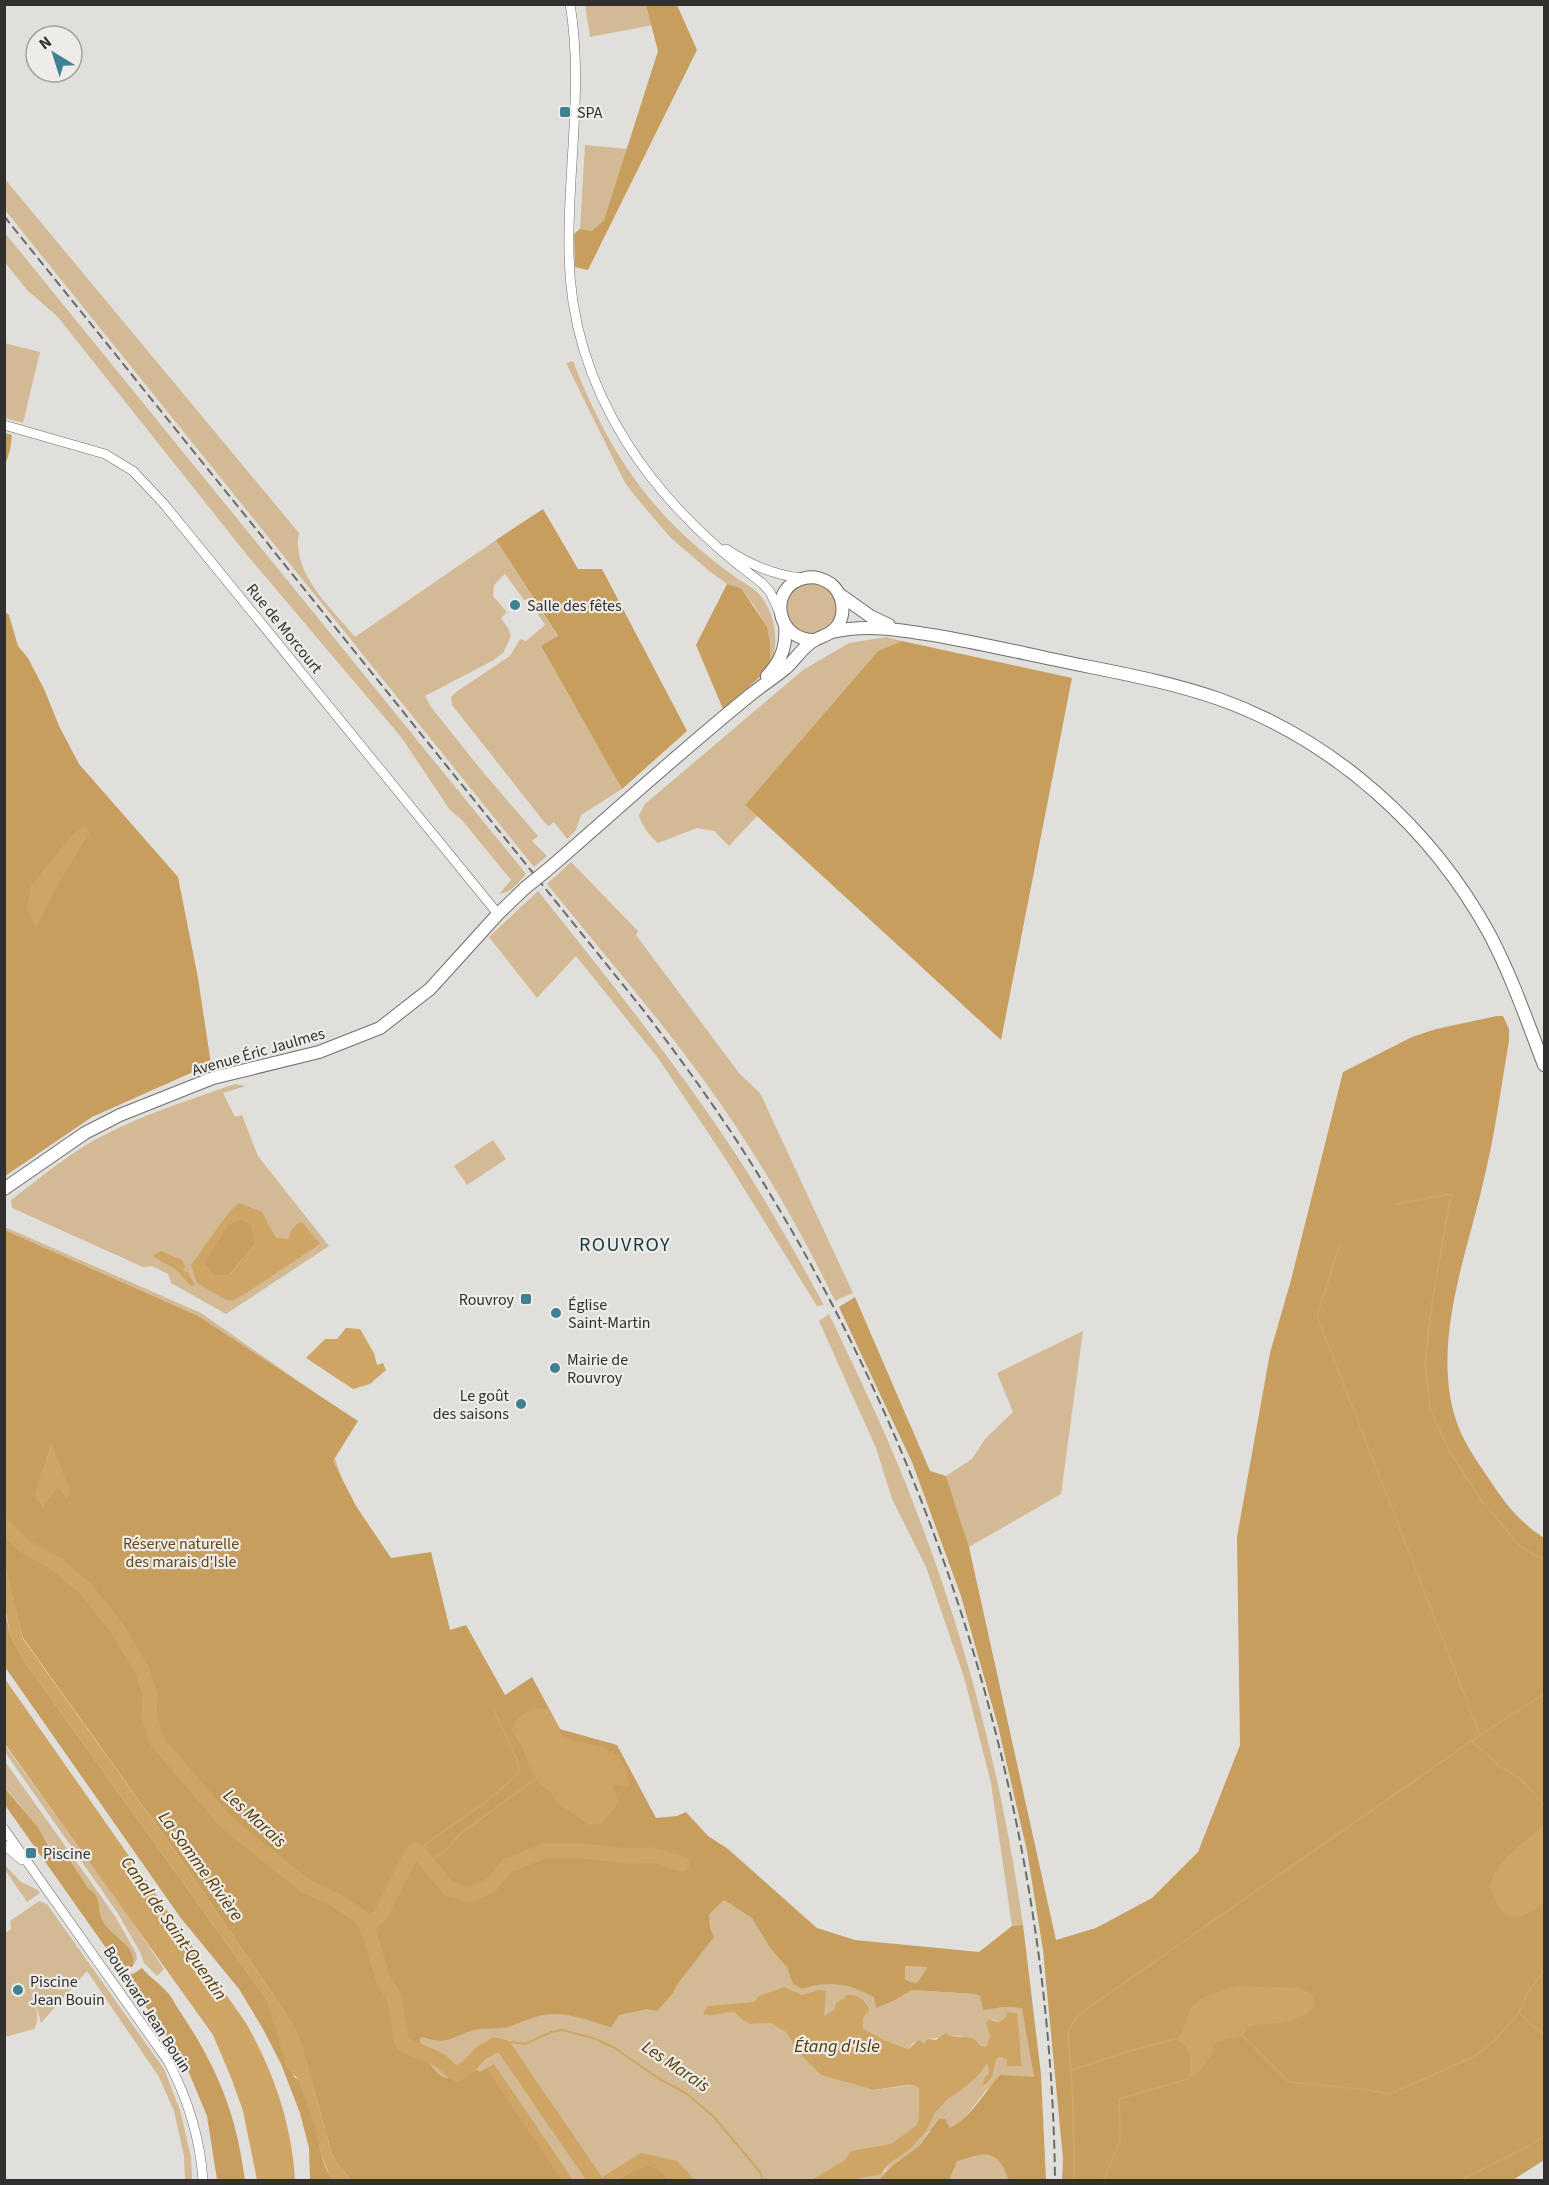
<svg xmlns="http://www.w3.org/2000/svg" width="1549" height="2185" viewBox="0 0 1549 2185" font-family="'Source Sans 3',sans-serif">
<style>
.green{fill:#d3ba95;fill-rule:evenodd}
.forest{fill:#c79e5e;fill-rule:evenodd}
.water{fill:#cfa565;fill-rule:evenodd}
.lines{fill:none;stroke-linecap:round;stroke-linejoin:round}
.stream{stroke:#cfa565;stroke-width:2}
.river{stroke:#cfa565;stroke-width:15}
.minor-casing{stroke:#706e6b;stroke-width:10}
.major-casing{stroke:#706e6b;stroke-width:14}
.minor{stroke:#fff;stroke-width:9}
.major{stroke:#fff;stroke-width:12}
.rail{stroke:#6c6b69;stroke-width:2;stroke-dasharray:9 4.5;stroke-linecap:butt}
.major-bridge-casing{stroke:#706e6b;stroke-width:14;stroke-linecap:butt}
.major-bridge{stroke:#fff;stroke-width:12}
.poi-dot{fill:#3f8192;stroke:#eeece8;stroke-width:2}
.labels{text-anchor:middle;stroke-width:4.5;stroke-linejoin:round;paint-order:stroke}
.poi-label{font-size:16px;fill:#31302f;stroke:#eeece8;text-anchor:start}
.street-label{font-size:16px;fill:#31302f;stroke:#eeece8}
.park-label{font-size:16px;fill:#634715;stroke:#eeece8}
.water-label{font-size:18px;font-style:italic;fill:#543802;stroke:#eeece8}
.quarter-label{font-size:20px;letter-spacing:1.5px;fill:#183840;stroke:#eeece8}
</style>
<rect width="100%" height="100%" fill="#e1dfdb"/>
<path class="green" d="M 585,5 L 646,5 L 653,25 L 590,37 Z
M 585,145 L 627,149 L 604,220 L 592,231 L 580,229 Z
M 4,178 L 299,533 C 291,573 332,609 355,637 L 496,540 L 558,637 L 541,646 L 622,789 L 581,815 L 576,830 L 567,839 L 554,822 L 549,826 L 545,823 L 452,705 L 451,697 L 456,692 L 510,656 L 520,639 L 526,641 L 545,625 L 528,599 L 524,600 L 505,574 L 494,585 L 493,596 L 507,612 L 501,618 L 508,628 L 511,636 L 503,653 L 492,661 L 425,696 L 431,707 L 482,771 L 538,836 L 532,841 L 547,856 L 534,867 L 5,210 Z
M 5,233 L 526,874 C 518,883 511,893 499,894 L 511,880 L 461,819 L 450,810 L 401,737 L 247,555 L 57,316 L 27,290 L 7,265 L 5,261 Z
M 4,343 L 40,352 L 23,423 L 5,418 Z
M 573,361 C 600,432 637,495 695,545 C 707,556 721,567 734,576 C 742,582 753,587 760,595 C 774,612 781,644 770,663 C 770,627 762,616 741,588 L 727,584 L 709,571 L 670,537 L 640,502 L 625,483 L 566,363 Z
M785 608a26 26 0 1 1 52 0a26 26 0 1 1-52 0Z
M 886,637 L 902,641 L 878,651 L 745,805 L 757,816 L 729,846 L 714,831 L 697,828 L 658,843 C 649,835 642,827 639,815 L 645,804 L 803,670 L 849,643 Z
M 571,862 L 638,931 L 636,935 L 739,1073 L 760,1093 L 853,1293 L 835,1301 C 798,1224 753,1148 703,1079 C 654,1012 599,948 547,884 Z
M 538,891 C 605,975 672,1058 731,1147 C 765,1198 794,1251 824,1305 L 817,1306 L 723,1155 L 658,1058 L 576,956 L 537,998 L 489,937 Z
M 235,1084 L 246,1086 L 223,1093 L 235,1117 L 242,1115 L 258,1156 L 329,1246 L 226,1314 L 171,1283 L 168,1274 L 152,1266 L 143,1267 L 12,1208 L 11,1200 C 41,1177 72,1151 106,1134 C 147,1113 192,1099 235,1084 Z
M 493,1140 L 506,1159 L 467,1185 L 454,1166 Z
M 5,1227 L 201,1313 L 314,1392 L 362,1543 L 408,1641 L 712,1878 L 897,1999 L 912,1990 L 975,1994 L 980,1996 L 983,2010 L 1005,2007 L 1023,2008 L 1034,2077 L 987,2089 L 960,2124 L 950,2129 L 929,2131 L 919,2146 L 892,2166 L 879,2180 L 857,2180 L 857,2179 L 885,2172 L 889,2164 L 910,2149 L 850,2180 L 352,2180 L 279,2003 L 5,1573 ZM 865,2001 L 870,2010 L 863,2018 L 863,2028 L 884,2040 L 908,2049 L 913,2043 L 924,2044 L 927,2039 L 960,2036 L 986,2047 L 990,2036 L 988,2028 L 993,2020 L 999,2022 L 1006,2017 L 1021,2051 L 1022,2066 L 1006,2066 L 1007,2060 L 1001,2057 L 996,2060 L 994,2073 L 988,2083 L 989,2070 L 987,2064 L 978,2076 L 962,2090 L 948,2099 L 935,2113 L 927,2130 L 919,2089 L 914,2085 L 873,2090 L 845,2082 Z
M 829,1314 C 860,1379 892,1445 917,1513 C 968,1645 1003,1784 1023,1925 L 1012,1926 L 991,1783 L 964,1677 L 926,1567 L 892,1499 L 876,1448 L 819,1321 Z
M 1083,1331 L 1061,1494 L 969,1547 L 946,1476 L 972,1459 L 985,1439 L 1013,1412 L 997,1373 Z
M 4,1744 L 116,1898 L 164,1969 L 157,1976 L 144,1963 L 140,1952 L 117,1912 L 5,1752 Z
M 4,1760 L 115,1916 L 136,1953 L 137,1959 L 133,1966 C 137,1944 111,1937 103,1921 C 96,1908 103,1896 88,1888 L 62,1848 L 48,1844 L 38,1827 L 5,1787 Z
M 4,1864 L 21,1882 L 38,1890 L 40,1893 L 27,1902 L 5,1870 Z
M 39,1901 L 47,1904 L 164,2069 L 180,2110 L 191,2157 L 192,2180 L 185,2180 L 184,2156 L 174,2111 L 159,2077 L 87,1971 L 41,2023 L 31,1989 C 33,2001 42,2018 34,2029 L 5,2037 L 5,1933 L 11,1929 L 10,1921 Z
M 905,1966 L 928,1967 L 917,1983 L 910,1983 L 905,1978 Z
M 995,2153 L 1011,2180 L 946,2180 L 956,2160 L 973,2154 Z"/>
<path class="forest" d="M 646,5 L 677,5 L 697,50 L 588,270 L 575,267 L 574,234 L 580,229 L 592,231 L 604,220 L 658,51 Z
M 5,433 L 12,435 L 10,450 L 5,466 Z
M 543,509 L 578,569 L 602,569 L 687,731 L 622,789 L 541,646 L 558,636 L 496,540 Z
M 727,584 L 741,588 L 767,627 L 770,643 L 770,663 L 761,676 L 723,709 L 696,645 Z
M 4,611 L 9,615 L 18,646 L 28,658 L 45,691 L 59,726 L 79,764 L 178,877 L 198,978 L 211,1064 L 92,1117 L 5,1176 Z
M 902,641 L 1072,678 L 1001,1040 L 745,805 L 878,651 Z
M 1497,1016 L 1503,1016 L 1509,1029 L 1509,1041 C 1501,1087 1495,1134 1484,1179 C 1467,1254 1431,1343 1456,1420 C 1462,1439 1475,1459 1487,1476 C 1504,1502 1518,1521 1544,1538 L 1544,2160 L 1513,2180 L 1062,2180 L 1063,2159 L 1043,1950 L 1027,1851 L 998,1726 L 961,1596 L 912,1462 L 839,1307 L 855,1297 L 930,1471 L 946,1476 L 969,1547 L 1056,1940 L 1096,1928 L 1152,1898 L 1198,1852 L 1240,1745 L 1237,1537 L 1270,1353 L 1291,1280 L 1343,1072 L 1412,1037 L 1436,1029 Z
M 241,1219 L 251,1223 L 255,1243 L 229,1275 L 214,1276 L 204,1263 L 228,1225 Z
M 4,1230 L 198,1316 L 358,1421 L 333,1461 L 356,1506 L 391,1558 L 431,1552 L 450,1630 L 466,1625 L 505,1695 L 532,1677 L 560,1729 L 617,1745 L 656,1818 L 677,1816 L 686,1812 L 708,1836 L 728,1849 L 817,1928 L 855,1940 L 979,1952 L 1012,1926 L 1023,1925 L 1041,2074 L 1046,2180 L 1009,2180 C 997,2149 988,2151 957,2161 L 949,2180 L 879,2180 L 892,2166 L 919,2146 L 939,2119 L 945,2119 L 950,2128 C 969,2120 985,2091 1000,2075 L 1034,2077 L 1022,2008 L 1005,2007 L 983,2010 L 980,1996 L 975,1994 L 912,1990 L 897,1999 L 876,2008 L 874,1997 C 848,1983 830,1980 802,1989 L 793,1984 L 787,1967 L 771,1949 L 752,1918 L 724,1900 L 709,1914 L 710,1929 L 714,1937 L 676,1986 L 673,1993 L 657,2011 L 647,2009 L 619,2015 L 611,2027 C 592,2022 573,2013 552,2014 C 534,2015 524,2022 508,2027 C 497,2030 483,2027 471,2031 C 451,2037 446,2046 423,2037 L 419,2039 C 432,2069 439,2092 475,2069 L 480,2072 L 487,2068 L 562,2180 L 351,2180 L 338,2165 L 332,2154 L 299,2036 L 279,2003 L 175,1851 L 23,1638 L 4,1563 ZM 51,1445 L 58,1486 L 43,1506 L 35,1496 ZM 905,1966 L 927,1967 L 927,1968 L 917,1983 L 910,1982 L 905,1979 Z
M 4,1608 L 11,1637 L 25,1662 L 267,2000 L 294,2077 L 299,2080 C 304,2094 310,2107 314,2121 C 320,2140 320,2165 334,2180 L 310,2180 L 309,2148 L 300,2113 L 281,2064 L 263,2029 L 239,1989 L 180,1917 L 5,1667 Z
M 4,1787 L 38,1827 L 48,1845 L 62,1848 L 88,1888 C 103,1896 96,1908 103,1921 C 111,1937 137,1944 133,1966 L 123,1972 L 5,1805 Z
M 142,1968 C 150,1978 161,1984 169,1994 C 173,1999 175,2005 179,2010 C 217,2067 236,2112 245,2180 L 217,2180 L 207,2116 L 184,2061 L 125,1977 L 127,1973 L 133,1974 Z
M 646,2165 L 659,2169 L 669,2180 L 618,2180 L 634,2170 Z"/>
<path class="water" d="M 85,826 L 90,832 L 57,886 L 36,928 L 27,908 L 31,886 L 73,834 Z
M 239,1203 L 262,1212 L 276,1238 L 288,1239 L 292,1229 L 299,1222 L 303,1223 L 320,1244 L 245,1294 L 234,1300 L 226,1300 L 197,1283 L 191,1265 L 229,1212 ZM 240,1219 L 251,1224 L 255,1243 L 230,1275 L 214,1276 L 204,1263 L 228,1225 Z
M 161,1251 L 182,1260 L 185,1266 L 183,1271 L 188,1272 L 195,1285 L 191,1286 L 176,1270 L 153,1256 Z
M 346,1328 L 360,1329 L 374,1353 L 377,1365 L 383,1363 L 386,1370 L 370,1384 L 353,1389 L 306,1358 L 325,1339 L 337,1339 Z
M 52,1444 L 70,1491 L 67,1499 L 58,1487 L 43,1506 L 35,1496 Z
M 5,1563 L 23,1639 L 175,1851 L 279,2003 L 299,2036 L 332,2154 L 338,2165 L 351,2180 L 334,2180 L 330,2176 L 322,2156 L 314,2123 L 299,2080 L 287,2068 L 267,2000 L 25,1662 L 11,1637 L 5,1608 Z
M 5,1679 L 246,2023 C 274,2072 292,2125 295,2180 L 257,2180 L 243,2111 L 232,2080 L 213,2035 L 5,1744 Z
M 540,1708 L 550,1710 C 554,1717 558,1731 563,1736 C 568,1740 576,1741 581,1742 C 611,1748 624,1752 630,1785 L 627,1788 L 616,1784 L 613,1787 L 619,1802 L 602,1823 L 589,1825 L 556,1802 L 552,1794 L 539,1783 L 532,1772 L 523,1749 L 511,1729 C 519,1716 525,1710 540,1708 Z
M 1544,1825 L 1544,1899 L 1541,1901 L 1540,1907 C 1534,1909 1529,1914 1522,1916 C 1503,1924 1495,1900 1489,1886 C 1499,1857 1523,1844 1544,1825 Z
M 1240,1986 L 1301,1988 L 1311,1994 L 1315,2002 C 1306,2027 1269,2021 1248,2027 L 1243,2036 L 1224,2040 L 1214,2044 L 1212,2054 L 1195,2077 L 1190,2075 C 1190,2057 1193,2049 1176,2039 C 1186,2030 1183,2026 1188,2014 C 1196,1995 1221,1990 1240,1986 Z
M 784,1987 L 802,1995 L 819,1990 L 826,1991 L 824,2016 L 834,2010 L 836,2003 L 845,1998 L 847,1995 C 859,1994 865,2000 870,2010 L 863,2018 L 863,2028 L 884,2040 L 908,2049 L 919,2040 L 924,2044 L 927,2039 L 936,2040 L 946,2033 L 949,2036 L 973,2038 L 980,2045 L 986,2047 L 990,2036 L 986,2023 L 988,2020 L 999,2022 L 1006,2017 L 1007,2012 L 1017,2013 L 1022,2066 L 1006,2066 L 1007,2060 L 1000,2057 L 996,2060 C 994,2070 994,2081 983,2085 L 984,2078 L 988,2075 L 989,2070 L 987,2064 L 978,2076 L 962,2090 L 948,2099 L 935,2113 L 927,2130 L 909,2150 L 889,2164 L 881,2174 L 857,2179 L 857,2180 L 853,2179 L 853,2180 L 811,2180 L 844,2161 L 851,2151 L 891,2144 L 916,2126 L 919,2118 L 919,2089 L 914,2085 L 908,2085 L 873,2090 L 821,2075 L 800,2054 L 786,2032 L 771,2023 L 751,2024 L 744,2021 L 734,2012 C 722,2012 715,2017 703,2014 L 708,2006 L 754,2002 L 759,1996 Z
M 494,2064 L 573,2180 L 575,2180 L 562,2180 L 487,2068 Z
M 641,2153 L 677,2161 L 695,2180 L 669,2180 L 659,2169 L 646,2165 L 634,2170 L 618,2180 L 598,2180 Z"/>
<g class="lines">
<path class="stream" d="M 1397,1204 L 1451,1194 L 1432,1303 L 1425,1361 L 1430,1408 L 1448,1449 L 1482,1501 L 1521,1547 L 1544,1560
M 1339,1247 L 1317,1316 L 1480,1735
M 1472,1741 L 1502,1768 L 1520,1778 L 1544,1805
M 417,1850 L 488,1800 L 519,1773 L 517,1760 L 493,1708
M 428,1862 L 448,1848 L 460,1834 L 536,1778
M 1541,1900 L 1544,1906
M 1519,2013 L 1544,2035
M 1243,2036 L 1289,2082 L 1369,2090 L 1390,2094 L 1475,2056 L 1495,2040 L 1519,2013 L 1527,1994 L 1544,1970
M 504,2047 L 512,2042 L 525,2044 L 551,2032 L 562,2030 L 593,2038 L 613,2047 L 658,2078 L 687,2094 L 714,2117 L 760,2172 L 763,2180
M 1072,2070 L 1123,2053 L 1178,2038
M 584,2180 L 591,2176
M 1074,2180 L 1073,2100 L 1068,2031 L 1078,2015 L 1480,1735 L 1544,1694
M 1104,2180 L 1120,2140 L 1119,2099 L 1188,2079 L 1190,2074
M 1461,2180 L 1529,2146 L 1544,2136"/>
<path class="river" d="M 4,1526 L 23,1545 L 55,1563 L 87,1590 L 118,1630 L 142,1670 L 150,1694 L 149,1716 L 156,1740 L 226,1822 L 307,1887 L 334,1899 L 360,1916 L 367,1927 L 384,1981 L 394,1997 L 402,2043 C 415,2051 430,2054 442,2062 C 448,2067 450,2072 457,2074 L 469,2066 L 481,2053 L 495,2045 L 504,2047 L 595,2180
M 367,1927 L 381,1914 L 413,1851 L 417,1850 L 449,1889 L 470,1895 L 491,1885 L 507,1866 L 544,1851 L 583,1851 L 629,1856 L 653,1855 L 682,1864"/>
<g class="minor-casing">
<path id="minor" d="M 570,4 C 584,86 567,172 569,254 C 571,393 654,504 762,583 L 770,592 L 779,611
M 4,425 L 105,454 L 133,471 L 164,504 L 498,914
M 726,549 C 750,565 773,575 802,578
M 4,1829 L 168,2061 C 188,2099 200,2138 203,2180
M 4,1845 L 22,1860"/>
</g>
<g class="major-casing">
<path id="major" d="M 839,594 L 870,616 L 889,625
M 832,632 C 869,623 907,631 944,637 C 977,643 1009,650 1042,657 C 1101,670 1162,679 1219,699 C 1334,740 1432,828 1490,935 C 1512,977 1527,1021 1544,1065
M 767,676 C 781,661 787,646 785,625
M 546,871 C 613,813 680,752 749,696 C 761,686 774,678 786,668 C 795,660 804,645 815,640 C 824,635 831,635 838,625 C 846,612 843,594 831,584 C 824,579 814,576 805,578 C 767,586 775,641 815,640
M 4,1189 L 85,1133 L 120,1115 L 213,1078 L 319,1052 L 380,1028 L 430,989 L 498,914 L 525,888"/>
</g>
<use href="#minor" class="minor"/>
<use href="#major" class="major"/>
<path class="rail" d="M 4,216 L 644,1011 C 689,1070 732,1130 770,1194 C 949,1489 1051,1835 1055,2180"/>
<g class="major-bridge-casing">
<path id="major-bridge" d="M 525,888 L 546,871"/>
</g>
<use href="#major-bridge" class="major-bridge"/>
</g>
<g class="poi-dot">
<rect x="559" y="106" width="12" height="12" rx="3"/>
<circle cx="515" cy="605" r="6"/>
<rect x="520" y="1293" width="12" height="12" rx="3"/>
<circle cx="556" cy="1313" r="6"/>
<circle cx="555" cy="1368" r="6"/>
<circle cx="521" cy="1404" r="6"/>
<rect x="25" y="1847" width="12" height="12" rx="3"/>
<circle cx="18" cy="1990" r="6"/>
</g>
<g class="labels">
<g class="poi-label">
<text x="577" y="118">SPA</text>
<text x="527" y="611">Salle des fêtes</text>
<text x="514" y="1305" text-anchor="end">Rouvroy</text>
<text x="568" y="1310">Église<tspan x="568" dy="18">Saint-Martin</tspan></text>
<text x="567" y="1365">Mairie de<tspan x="567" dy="18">Rouvroy</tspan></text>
<text x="509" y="1401" text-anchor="end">Le goût<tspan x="509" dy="18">des saisons</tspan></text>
<text x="43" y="1859">Piscine</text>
<text x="30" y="1987">Piscine<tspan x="30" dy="18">Jean Bouin</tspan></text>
</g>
<g class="street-label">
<text transform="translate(285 628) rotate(51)" y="6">Rue de Morcourt</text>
<text transform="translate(258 1051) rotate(-16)" y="6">Avenue Éric Jaulmes</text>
<text transform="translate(148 2009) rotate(57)" y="6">Boulevard Jean Bouin</text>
</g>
<g class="park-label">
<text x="181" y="1549">Réserve naturelle<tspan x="181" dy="18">des marais d'Isle</tspan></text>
</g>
<g class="water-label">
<text transform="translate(255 1818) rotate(42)" y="6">Les Marais</text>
<text transform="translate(201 1866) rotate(54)" y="6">La Somme Rivière</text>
<text transform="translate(174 1928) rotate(55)" y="6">Canal de Saint-Quentin</text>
<text x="837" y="2052">Étang d'Isle</text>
<text transform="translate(676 2066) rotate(34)" y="6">Les Marais</text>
</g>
<g class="quarter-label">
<text x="625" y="1251">ROUVROY</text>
</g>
</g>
<rect width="1549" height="2185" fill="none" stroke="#31302f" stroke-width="12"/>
<g transform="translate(54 54) rotate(322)"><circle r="28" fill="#eeece8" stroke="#a2a19e" stroke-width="1.5"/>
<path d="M0-4.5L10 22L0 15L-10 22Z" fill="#3f8192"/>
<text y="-9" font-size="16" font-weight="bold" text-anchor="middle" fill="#31302f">N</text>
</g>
</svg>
